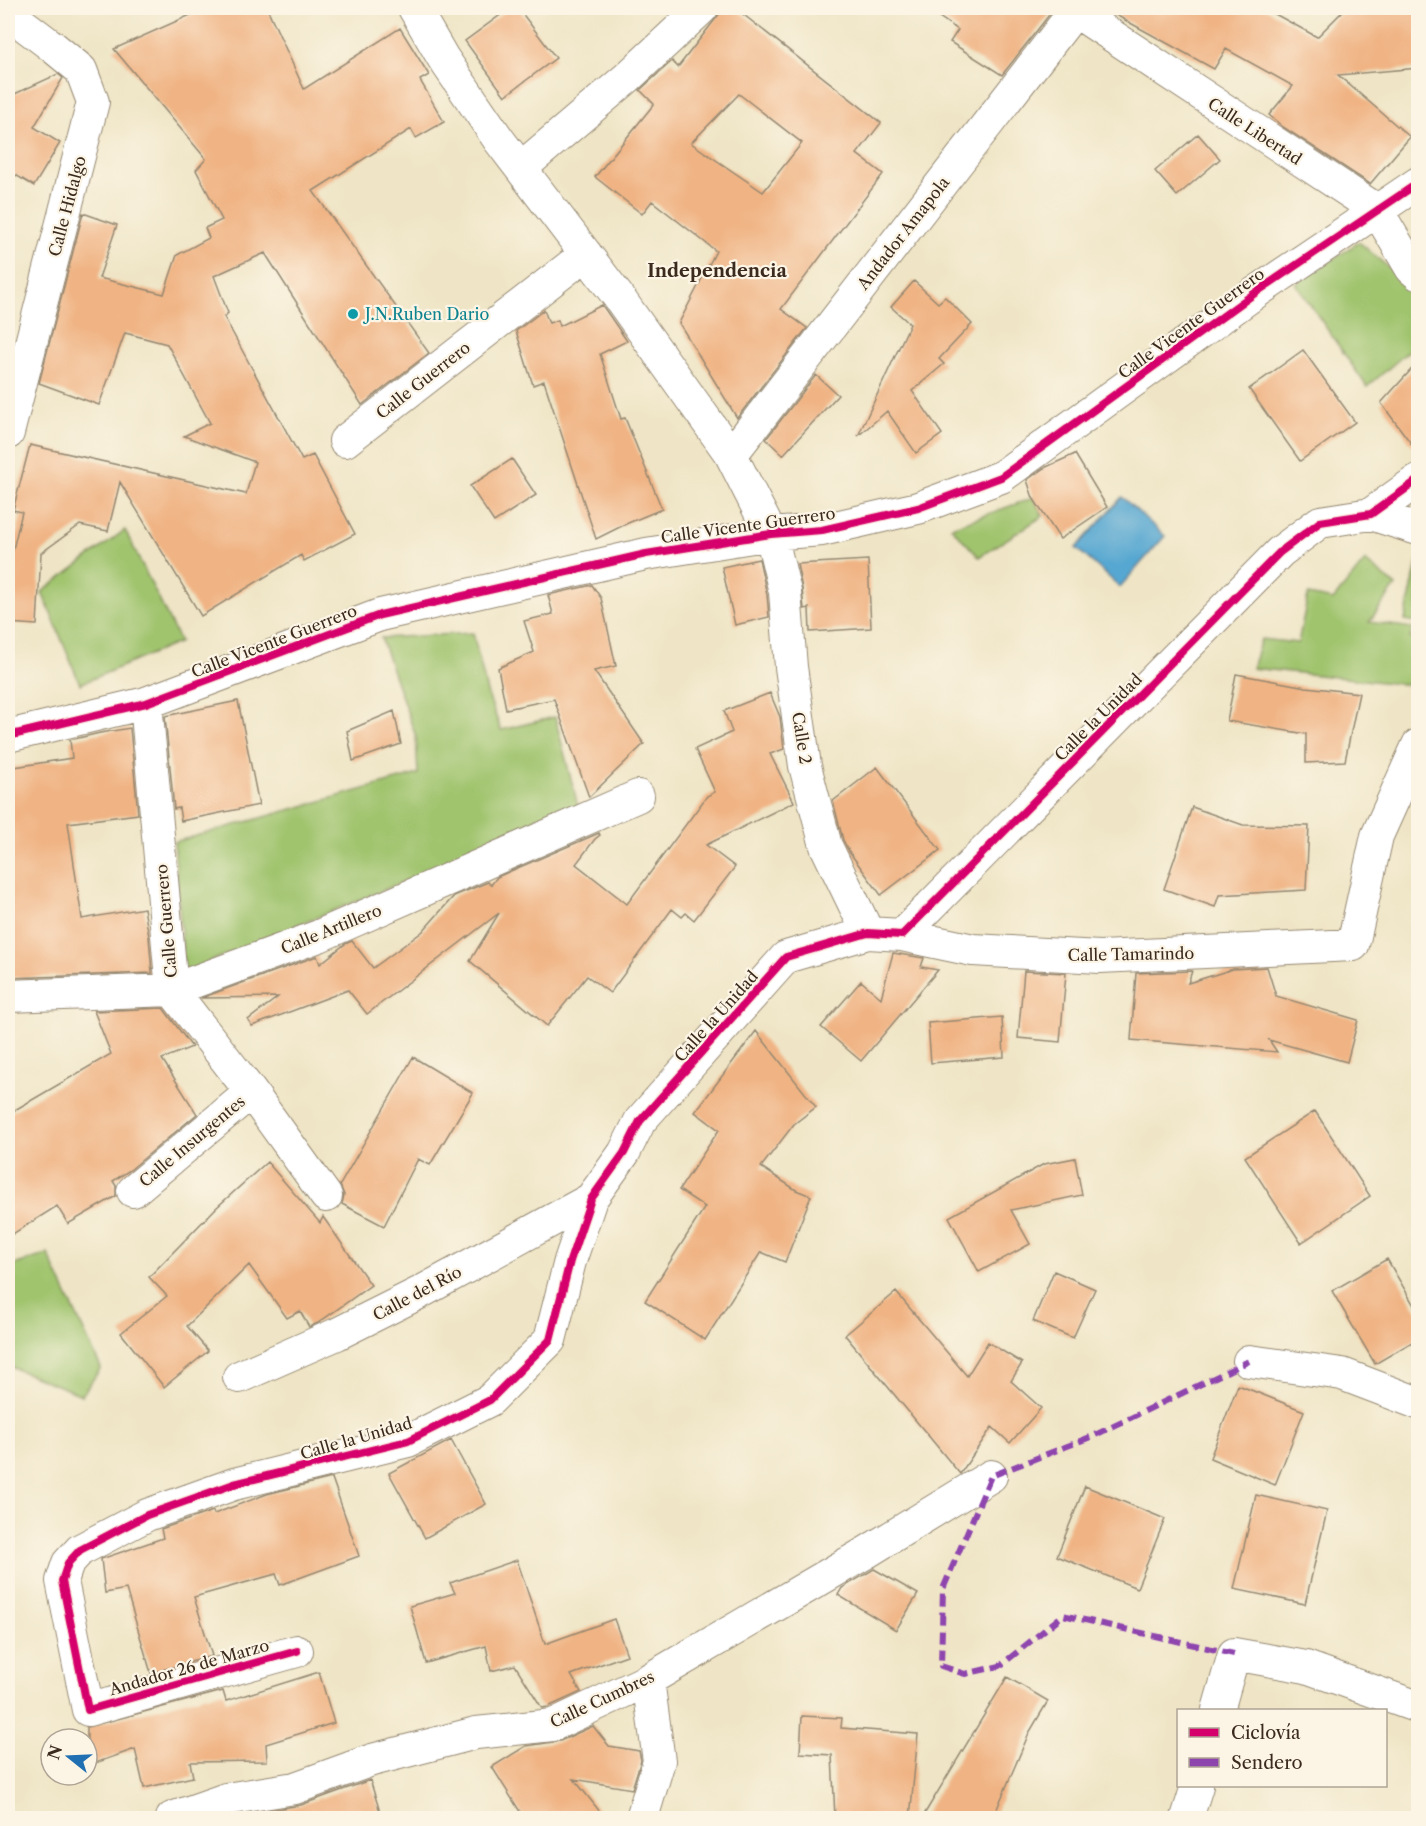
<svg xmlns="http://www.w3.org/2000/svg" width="1426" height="1826" viewBox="0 0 1426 1826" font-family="'Libre Caslon Text',serif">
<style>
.green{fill:#a0c46e;stroke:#6e7746;stroke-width:1.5}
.water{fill:#57a7d1;stroke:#496878;stroke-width:1.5}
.building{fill:#f0b484;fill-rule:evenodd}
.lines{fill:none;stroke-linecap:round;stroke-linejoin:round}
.street-casing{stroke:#958872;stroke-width:34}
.street{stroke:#fff;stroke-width:32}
.quiet{stroke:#8e44ad;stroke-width:6;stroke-dasharray:12 6;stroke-linecap:butt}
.cycleway-casing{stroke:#fcf5e5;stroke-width:11}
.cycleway{stroke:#d6006c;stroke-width:8}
.culture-dot{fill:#0f9aa8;stroke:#fcf5e5;stroke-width:2}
.labels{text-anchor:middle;stroke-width:4.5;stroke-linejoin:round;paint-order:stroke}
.street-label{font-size:16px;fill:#3b2a1e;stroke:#fcf5e5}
.culture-label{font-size:16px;fill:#0d838f;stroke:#fcf5e5;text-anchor:start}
.neighbourhood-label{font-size:18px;font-weight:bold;fill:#3b2a1e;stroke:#fcf5e5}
</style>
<rect width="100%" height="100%" fill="#fcf5e5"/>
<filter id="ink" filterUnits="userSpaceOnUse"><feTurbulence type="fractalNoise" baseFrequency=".0167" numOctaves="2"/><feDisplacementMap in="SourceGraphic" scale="12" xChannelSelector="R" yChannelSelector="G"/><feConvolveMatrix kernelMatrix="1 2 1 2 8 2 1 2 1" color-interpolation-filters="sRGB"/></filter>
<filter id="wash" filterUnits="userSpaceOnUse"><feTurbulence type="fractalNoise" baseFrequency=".008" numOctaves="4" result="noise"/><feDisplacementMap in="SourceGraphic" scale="24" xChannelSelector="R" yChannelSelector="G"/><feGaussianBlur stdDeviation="1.35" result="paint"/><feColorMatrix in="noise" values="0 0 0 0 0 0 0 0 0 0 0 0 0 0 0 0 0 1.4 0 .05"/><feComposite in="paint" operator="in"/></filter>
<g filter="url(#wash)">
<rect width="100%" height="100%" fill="#efe5c6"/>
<path class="green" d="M 1359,242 L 1418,293 L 1418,343 L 1367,387 L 1296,284 Z
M 1033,498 L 1043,516 L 979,557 L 951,527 Z
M 125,530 L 180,642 L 80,684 L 42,592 Z
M 1418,559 L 1418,623 L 1405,620 Z
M 1365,561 L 1396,586 L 1369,622 L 1413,628 L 1410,638 L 1418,639 L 1418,686 L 1252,668 L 1261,639 L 1298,643 L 1308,595 L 1333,600 Z
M 473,633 L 487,692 L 501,730 L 555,717 L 579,810 L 184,972 L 174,842 L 418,774 L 416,737 L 381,638 Z
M 48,1254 L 101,1368 L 82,1395 L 8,1366 L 8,1267 Z"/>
<path class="water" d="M 1122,497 L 1165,536 L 1120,587 L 1076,548 Z"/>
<g id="blocks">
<path class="building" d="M 206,8 L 267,8 L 304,89 L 400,28 L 429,75 L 420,80 L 444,122 L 416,138 L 411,129 L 313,191 L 429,353 L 362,405 L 265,253 L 214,276 L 228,313 L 224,317 L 302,460 L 313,455 L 355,534 L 304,561 L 301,555 L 201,616 L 120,482 L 108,531 L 80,525 L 41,553 L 37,625 L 8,623 L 8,570 L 22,512 L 13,510 L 30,445 L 246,494 L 255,462 L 184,436 L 210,423 L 167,344 L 125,333 L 99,405 L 39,383 L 83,213 L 117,225 L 99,278 L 164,294 L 177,255 L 209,238 L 205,228 L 222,220 L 196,170 L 206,159 L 114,49 Z
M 510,8 L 518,8 L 556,58 L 505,96 L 465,41 Z
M 724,8 L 735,8 L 881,123 L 857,154 L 883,174 L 781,309 L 807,328 L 737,418 L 679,323 L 716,251 L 652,201 L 642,214 L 595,177 L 654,104 L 640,90 L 672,61 L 678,67 ZM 739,94 L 802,143 L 763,192 L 691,143 Z
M 926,8 L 1052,8 L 1053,10 L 1002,75 L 950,42 L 958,30 Z
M 1103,8 L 1264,8 L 1317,37 L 1346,8 L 1419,8 L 1419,68 L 1338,75 L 1410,137 L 1370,184 L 1283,127 L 1269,115 L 1293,86 L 1226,49 L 1214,69 Z
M 58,74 L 63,78 L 34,127 L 60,143 L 34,186 L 9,171 L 8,173 L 8,97 Z
M 1198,134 L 1220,159 L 1177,196 L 1155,171 Z
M 914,281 L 938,303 L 945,297 L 972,324 L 939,359 L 944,364 L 912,391 L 942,434 L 916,453 L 887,411 L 858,436 L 910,324 L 891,307 Z
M 602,305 L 627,341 L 600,354 L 621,419 L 625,418 L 662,509 L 628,523 L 596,539 L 544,381 L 533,385 L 516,331 L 544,310 L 549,323 L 558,320 L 560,326 Z
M 1303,350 L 1355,422 L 1300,461 L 1249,389 Z
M 1419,361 L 1419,454 L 1381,403 Z
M 816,375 L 838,395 L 783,455 L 766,439 Z
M 1075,454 L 1107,507 L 1060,539 L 1033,498 L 1027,480 L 1044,468 Z
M 512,459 L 536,495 L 494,522 L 470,486 Z
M 759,559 L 767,595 L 769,617 L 735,625 L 722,567 Z
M 868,560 L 871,628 L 810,632 L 809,608 L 804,609 L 802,588 L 797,564 Z
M 592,585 L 601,598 L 616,666 L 594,671 L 644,744 L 589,797 L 554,699 L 506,709 L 498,668 L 534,652 L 524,621 L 553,614 L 548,595 Z
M 1236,674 L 1306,687 L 1359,693 L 1345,761 L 1306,763 L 1306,734 L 1227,721 Z
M 770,693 L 780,717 L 784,749 L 770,754 L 794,802 L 706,845 L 735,867 L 694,920 L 686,913 L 682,917 L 672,909 L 610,993 L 587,976 L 547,1026 L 470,961 L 499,913 L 367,1014 L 348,990 L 252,1026 L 248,1020 L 278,997 L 201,998 L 317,956 L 320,964 L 345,944 L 352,941 L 373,968 L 422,932 L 454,896 L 488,882 L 491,885 L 497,877 L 599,833 L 600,835 L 595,839 L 576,864 L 627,904 L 707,796 L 715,792 L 695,749 L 732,732 L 724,711 Z
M 238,701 L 259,805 L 181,821 L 179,808 L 174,809 L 165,716 Z
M 394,711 L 401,744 L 353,761 L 347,731 Z
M 130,728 L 138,814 L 68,823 L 82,919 L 144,908 L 149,937 L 152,973 L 8,978 L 8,768 L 72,758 L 70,740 L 100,733 Z
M 877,767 L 940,850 L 881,895 L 850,853 L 843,840 L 833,801 Z
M 1192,807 L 1243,825 L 1309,826 L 1306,890 L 1219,895 L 1215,907 L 1164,889 Z
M 893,953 L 924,958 L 921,967 L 938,970 L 861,1061 L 821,1027 L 861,981 L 881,998 Z
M 1267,967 L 1276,996 L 1358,1020 L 1347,1062 L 1269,1040 L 1277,1052 L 1131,1040 L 1136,973 L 1192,971 L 1188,983 L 1233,969 Z
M 1024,971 L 1066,973 L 1060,1042 L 1018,1038 Z
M 163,1008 L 192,1047 L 162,1059 L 197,1114 L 130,1170 L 113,1181 L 116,1186 L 116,1196 L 68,1224 L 57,1206 L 8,1237 L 8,1114 L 111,1054 L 94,1011 Z
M 1002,1017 L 1004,1057 L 931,1063 L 928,1023 Z
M 756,1031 L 816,1107 L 794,1124 L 761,1167 L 796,1190 L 811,1196 L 785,1262 L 761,1252 L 705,1340 L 645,1301 L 705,1207 L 679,1190 L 719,1130 L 695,1112 Z
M 413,1057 L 473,1093 L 430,1165 L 418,1159 L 384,1226 L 342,1204 L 344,1195 L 340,1185 Z
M 1315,1111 L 1370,1196 L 1301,1243 L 1245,1157 Z
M 1075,1158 L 1082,1195 L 1011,1210 L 1030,1244 L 979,1272 L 949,1217 L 1044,1164 Z
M 267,1162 L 320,1223 L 323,1217 L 371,1285 L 318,1323 L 309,1327 L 300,1311 L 287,1318 L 249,1265 L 187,1326 L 208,1351 L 164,1387 L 121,1333 L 167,1296 L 149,1277 L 216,1208 Z
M 1387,1259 L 1419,1314 L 1419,1338 L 1375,1364 L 1332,1291 Z
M 1054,1271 L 1095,1289 L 1073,1338 L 1033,1321 Z
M 896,1292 L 967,1376 L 988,1342 L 1022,1363 L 1011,1381 L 1041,1408 L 1010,1443 L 992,1427 L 960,1474 L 845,1335 Z
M 1238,1385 L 1304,1411 L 1275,1485 L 1210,1458 Z
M 451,1440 L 486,1504 L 425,1538 L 389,1473 Z
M 332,1478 L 359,1556 L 280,1585 L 276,1574 L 194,1597 L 212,1656 L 151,1673 L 126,1589 L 105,1593 L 101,1559 L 163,1538 L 161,1529 L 213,1511 L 214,1514 L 267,1494 Z
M 1085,1486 L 1165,1519 L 1137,1588 L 1057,1556 Z
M 1256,1495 L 1327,1511 L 1305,1604 L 1234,1589 Z
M 517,1560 L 545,1644 L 614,1619 L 627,1655 L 571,1675 L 581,1692 L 548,1707 L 542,1708 L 515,1665 L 491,1671 L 486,1646 L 426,1663 L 410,1606 L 455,1593 L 450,1583 Z
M 874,1569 L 918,1594 L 896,1630 L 838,1595 L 842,1588 Z
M 319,1672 L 334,1723 L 266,1744 L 267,1761 L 190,1762 L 193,1777 L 144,1788 L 135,1749 L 87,1766 L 87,1727 L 223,1691 L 226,1701 Z
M 1007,1677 L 1048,1701 L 1029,1733 L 993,1818 L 922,1818 Z
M 802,1716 L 842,1718 L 841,1728 L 918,1734 L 910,1818 L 835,1818 L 832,1755 L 800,1753 Z
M 593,1726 L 609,1746 L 639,1751 L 641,1760 L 632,1789 L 574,1779 L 605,1818 L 524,1818 L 492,1767 L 526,1746 L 560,1741 Z
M 370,1780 L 382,1818 L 265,1818 L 264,1811 L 301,1805 Z"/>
</g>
</g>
<g filter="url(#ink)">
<use href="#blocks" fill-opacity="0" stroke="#958872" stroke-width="1.5"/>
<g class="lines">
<g class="street-casing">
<path id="street" d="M 414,8 L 443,58 L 499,140 L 620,299 L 731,455 L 771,534 L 785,592 L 791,667 L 805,766 L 826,846 L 868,933
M 1070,8 L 1377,210 L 1411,268 L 1418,274
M 8,13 L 53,47 L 81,70 L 93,102 L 8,433
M 521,168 L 628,77 L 702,8
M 345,441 L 586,254
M 731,455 L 1075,11
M 1371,514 L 1418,529
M 146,703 L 172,990 L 251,1092 L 326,1196
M 8,736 L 146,703 L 380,615 L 646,554 L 771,534 L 822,530 L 918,508 L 1001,477 L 1255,293 L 1418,183
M 902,935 L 973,950 L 1100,957 L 1353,945 L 1377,836 L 1418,745
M 8,996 L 172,990 L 319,936 L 638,796
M 133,1191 L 251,1092
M 1249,1361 L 1342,1374 L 1418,1403
M 239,1377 L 337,1334 L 421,1292 L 591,1199
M 297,1651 L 88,1710 L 62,1581 L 68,1563 L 80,1550 L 147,1515 L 234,1484 L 408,1441 L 490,1400 L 550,1340 L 570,1261 L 591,1199 L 624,1153 L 640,1121 L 786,957 L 868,933 L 902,935 L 1280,552 L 1320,522 L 1371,514 L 1418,480
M 1218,1710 L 1234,1654 L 1306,1667 L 1418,1707
M 172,1818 L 226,1799 L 295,1788 L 372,1760 L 476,1733 L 553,1725 L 648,1680 L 867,1552 L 991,1476
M 642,1818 L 659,1761 L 648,1680
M 1187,1818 L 1197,1786"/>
</g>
<use href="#street" class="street"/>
<path class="quiet" d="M 1234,1654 L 1063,1615 L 1000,1666 L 965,1674 L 941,1666 L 943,1589 L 991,1476 L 1093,1436 L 1249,1361"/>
<g class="cycleway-casing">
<path id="cycleway" d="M 8,736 L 146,703 L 380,615 L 646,554 L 771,534 L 822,530 L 918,508 L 1001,477 L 1255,293 L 1418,183
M 297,1651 L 88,1710 L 62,1581 L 68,1563 L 80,1550 L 147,1515 L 234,1484 L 408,1441 L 490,1400 L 550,1340 L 570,1261 L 591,1199 L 624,1153 L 640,1121 L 786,957 L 868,933 L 902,935 L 1280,552 L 1320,522 L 1371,514 L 1418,480"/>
</g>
<use href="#cycleway" class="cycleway"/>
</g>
</g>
<circle class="culture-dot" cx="353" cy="314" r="6"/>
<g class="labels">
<g class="street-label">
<text transform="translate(1255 131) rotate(33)" y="6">Calle Libertad</text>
<text transform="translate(67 206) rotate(-75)" y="6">Calle Hidalgo</text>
<text transform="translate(903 233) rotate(-52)" y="6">Andador Amapola</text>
<text transform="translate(1191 323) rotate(-36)" y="6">Calle Vicente Guerrero</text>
<text transform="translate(423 380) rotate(-38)" y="6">Calle Guerrero</text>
<text transform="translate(748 525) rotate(-8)" y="6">Calle Vicente Guerrero</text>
<text transform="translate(274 641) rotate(-21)" y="6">Calle Vicente Guerrero</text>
<text transform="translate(1098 717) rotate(-45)" y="6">Calle la Unidad</text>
<text transform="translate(802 738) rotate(81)" y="6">Calle 2</text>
<text transform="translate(166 921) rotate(-95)" y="6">Calle Guerrero</text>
<text transform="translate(331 929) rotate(-22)" y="6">Calle Artillero</text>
<text transform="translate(1131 954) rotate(-1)" y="6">Calle Tamarindo</text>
<text transform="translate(716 1016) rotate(-48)" y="6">Calle la Unidad</text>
<text transform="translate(192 1141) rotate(-40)" y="6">Calle Insurgentes</text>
<text transform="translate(417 1293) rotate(-28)" y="6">Calle del Río</text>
<text transform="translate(356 1438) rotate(-16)" y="6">Calle la Unidad</text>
<text transform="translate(189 1667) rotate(-16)" y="6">Andador 26 de Marzo</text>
<text transform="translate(602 1699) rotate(-25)" y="6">Calle Cumbres</text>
</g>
<g class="culture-label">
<text x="365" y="320">J.N.Ruben Dario</text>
</g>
<g class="neighbourhood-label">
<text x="717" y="277">Independencia</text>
</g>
</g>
<rect width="1426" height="1826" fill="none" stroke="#fcf5e5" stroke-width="30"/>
<rect x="1177" y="1709" width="210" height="78" fill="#fcf5e5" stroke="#afa495" stroke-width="1.5"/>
<rect x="1189" y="1728" width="30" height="9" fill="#d6006c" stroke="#afa495" stroke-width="1.5"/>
<text x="1231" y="1739" font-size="18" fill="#3b2a1e">Ciclovía</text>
<rect x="1189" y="1758" width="30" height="9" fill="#8e44ad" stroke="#afa495" stroke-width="1.5"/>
<text x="1231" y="1769" font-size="18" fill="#3b2a1e">Sendero</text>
<g transform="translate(69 1757) rotate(288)"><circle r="28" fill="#fcf5e5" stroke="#afa495" stroke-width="1.5"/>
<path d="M0-4.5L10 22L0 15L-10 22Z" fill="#1f6fb2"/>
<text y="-9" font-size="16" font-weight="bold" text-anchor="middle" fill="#3b2a1e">N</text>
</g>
</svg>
